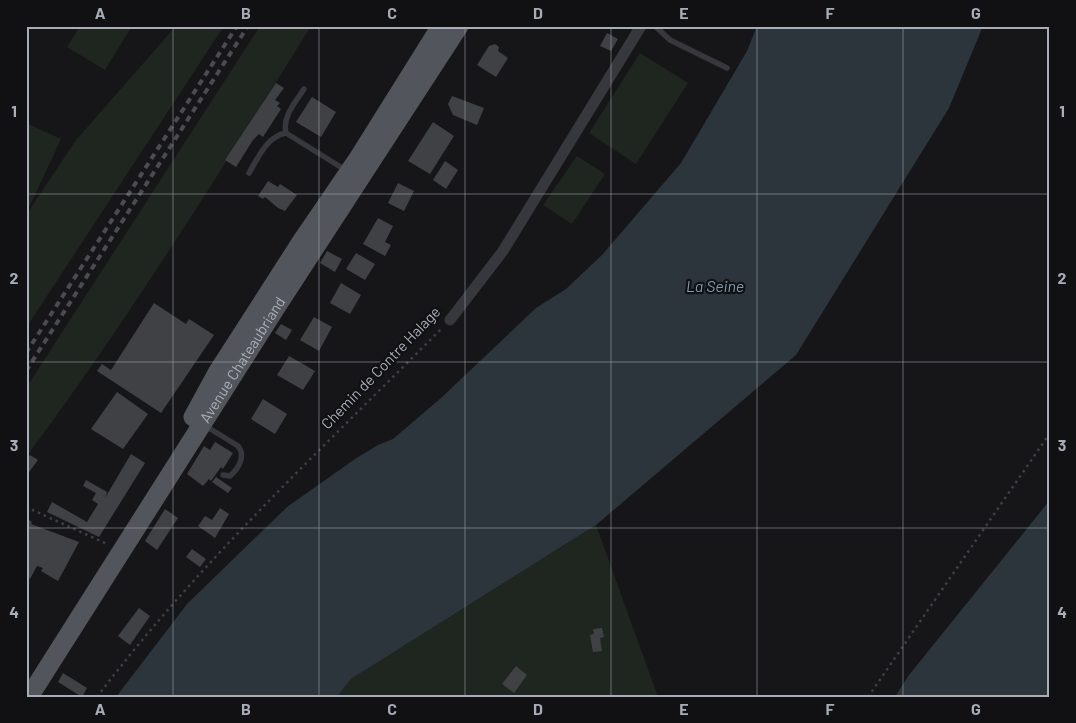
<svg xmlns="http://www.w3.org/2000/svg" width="1076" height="723" viewBox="0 0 1076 723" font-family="Barlow,sans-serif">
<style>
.green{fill:#1e261f}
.water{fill:#2c353c}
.building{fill:#404145}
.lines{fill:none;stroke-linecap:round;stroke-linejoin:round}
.path{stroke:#3d3f44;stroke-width:2.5;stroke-dasharray:2.5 4;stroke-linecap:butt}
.lane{stroke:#37383d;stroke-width:5.5}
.street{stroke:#37383d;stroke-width:11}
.primary{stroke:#53555c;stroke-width:19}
.rail{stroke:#4a4c52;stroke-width:4;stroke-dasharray:6 5;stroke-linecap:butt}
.grid{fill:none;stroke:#a8adb8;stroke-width:1;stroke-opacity:0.55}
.labels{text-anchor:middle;stroke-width:4.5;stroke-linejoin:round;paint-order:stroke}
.street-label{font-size:15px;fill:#a8adb8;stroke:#111113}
.water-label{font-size:16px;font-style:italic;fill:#7f9bb3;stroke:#111113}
.neatline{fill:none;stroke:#a8adb8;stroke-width:2}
.grid-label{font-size:16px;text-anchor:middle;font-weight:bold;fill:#a8adb8}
</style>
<rect width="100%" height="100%" fill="#161618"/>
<path class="green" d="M 80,26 L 132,26 L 105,70 L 67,47 Z
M 176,26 L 224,26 L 26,328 L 26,215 L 76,140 Z
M 260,26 L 311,26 C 220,172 129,319 26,457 L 26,388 Z
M 640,53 L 688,83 L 636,164 L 589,133 Z
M 26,123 L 61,139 L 27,212 L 26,212 Z
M 577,156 L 605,174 L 572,224 L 543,205 Z
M 596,525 L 658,697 L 337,697 L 351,679 Z"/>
<path class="water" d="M 757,26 L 983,26 L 949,108 L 796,355 L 596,525 L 351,679 L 337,697 L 116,697 L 187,604 L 287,507 L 355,459 L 378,445 L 393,439 L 441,398 L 536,308 L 566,289 L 602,255 L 681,163 L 747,51 Z
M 1050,500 L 1050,697 L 895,697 L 909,675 Z"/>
<path class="building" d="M 607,33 L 618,39 L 611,51 L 600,46 Z
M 495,44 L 499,47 L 498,51 L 508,58 L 496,77 L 477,65 L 489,46 Z
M 276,83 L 284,88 L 275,100 L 280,103 L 277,106 L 281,109 L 263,137 L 259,134 L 253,140 L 236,167 L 225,160 Z
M 452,96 L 484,108 L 477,125 L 453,115 L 448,104 Z
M 312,97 L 336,112 L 321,137 L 296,122 Z
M 433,122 L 454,136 L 430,174 L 408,161 Z
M 445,161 L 458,170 L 446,189 L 433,180 Z
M 268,181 L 278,187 L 280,184 L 297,195 L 285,211 L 278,208 L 265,197 L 263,199 L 258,196 Z
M 398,183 L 414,191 L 404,211 L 388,203 Z
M 378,218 L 393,226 L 385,242 L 391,245 L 385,256 L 363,244 Z
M 327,251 L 342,259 L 335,272 L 320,263 Z
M 356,253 L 375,264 L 365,280 L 346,269 Z
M 341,283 L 361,295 L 350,314 L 330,303 Z
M 154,303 L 186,324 L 189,319 L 214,335 L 161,413 L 97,371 L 102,364 L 111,370 Z
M 314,317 L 332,327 L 319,351 L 300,340 Z
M 281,324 L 292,330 L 286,340 L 275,333 Z
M 289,356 L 315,371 L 303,390 L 277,375 Z
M 117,392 L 148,414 L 123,449 L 91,429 Z
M 263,399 L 287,414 L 275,434 L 251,419 Z
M 215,442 L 233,453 L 223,469 L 221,467 L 211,481 L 209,479 L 203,486 L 187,474 L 204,446 L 210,450 Z
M 131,454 L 145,463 L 99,537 L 47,512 L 52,502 L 87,522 L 98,504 L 92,500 L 96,493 L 83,486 L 86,480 L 107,492 L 105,498 Z
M 30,455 L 38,460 L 26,476 L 26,461 Z
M 216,477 L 232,488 L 228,493 L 212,482 Z
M 220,508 L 229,514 L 215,538 L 198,526 L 205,516 L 212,520 Z
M 165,509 L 178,518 L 157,550 L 145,541 Z
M 29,520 L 32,522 L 31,524 L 79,542 L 58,581 L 41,571 L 43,568 L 37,566 L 30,579 L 26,577 L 26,522 Z
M 192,549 L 206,559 L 200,567 L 186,557 Z
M 139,608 L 150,616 L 130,645 L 118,636 Z
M 602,628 L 604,637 L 600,638 L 602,651 L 593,652 L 590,635 L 594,634 L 593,629 Z
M 516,666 L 527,675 L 514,693 L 502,684 Z
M 63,673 L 87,688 L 82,697 L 58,682 Z"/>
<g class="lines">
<path class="path" d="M 26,507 L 107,544
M 97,697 C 198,563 323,448 441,329
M 868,697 L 1050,433"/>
<path class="lane" d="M 655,26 L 670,40 L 727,68
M 286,133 C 282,117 295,103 304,89
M 249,173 C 258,158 267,136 286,133 L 347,171
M 204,425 L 238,446 C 246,456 239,468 230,476 L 223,475"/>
<path class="street" d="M 450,320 L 503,251 L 641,26"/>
<g class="primary">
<path d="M 193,417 L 217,373 L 303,239 L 359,157 L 441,26"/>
<path id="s1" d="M 29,697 L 277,306 L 459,26"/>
</g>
<path class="rail" d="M 26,353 L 237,26
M 26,371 L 248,26"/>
</g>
<path class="grid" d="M 173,26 L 173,697M 319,26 L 319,697M 465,26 L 465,697M 611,26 L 611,697M 757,26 L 757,697M 903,26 L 903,697M 26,194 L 1050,194M 26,362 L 1050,362M 26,528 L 1050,528"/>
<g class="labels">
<g class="street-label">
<text dy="5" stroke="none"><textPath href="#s1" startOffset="399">Avenue Chateaubriand</textPath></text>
<text transform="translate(381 368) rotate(-46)" y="5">Chemin de Contre Halage</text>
</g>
<g class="water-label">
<text x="715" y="292">La Seine</text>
</g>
</g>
<rect width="1076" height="723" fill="none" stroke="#111113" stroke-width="55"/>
<rect x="28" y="28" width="1020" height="668" class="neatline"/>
<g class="grid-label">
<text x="100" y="19">A</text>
<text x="246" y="19">B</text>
<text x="392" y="19">C</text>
<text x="538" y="19">D</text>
<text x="684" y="19">E</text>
<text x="830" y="19">F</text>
<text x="976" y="19">G</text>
<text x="14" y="117">1</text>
<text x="1062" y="117">1</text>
<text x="14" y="284">2</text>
<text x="1062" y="284">2</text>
<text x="14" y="451">3</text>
<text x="1062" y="451">3</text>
<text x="14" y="618">4</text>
<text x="1062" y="618">4</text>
<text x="100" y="715">A</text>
<text x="246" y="715">B</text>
<text x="392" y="715">C</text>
<text x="538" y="715">D</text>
<text x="684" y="715">E</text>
<text x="830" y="715">F</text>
<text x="976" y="715">G</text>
</g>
</svg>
